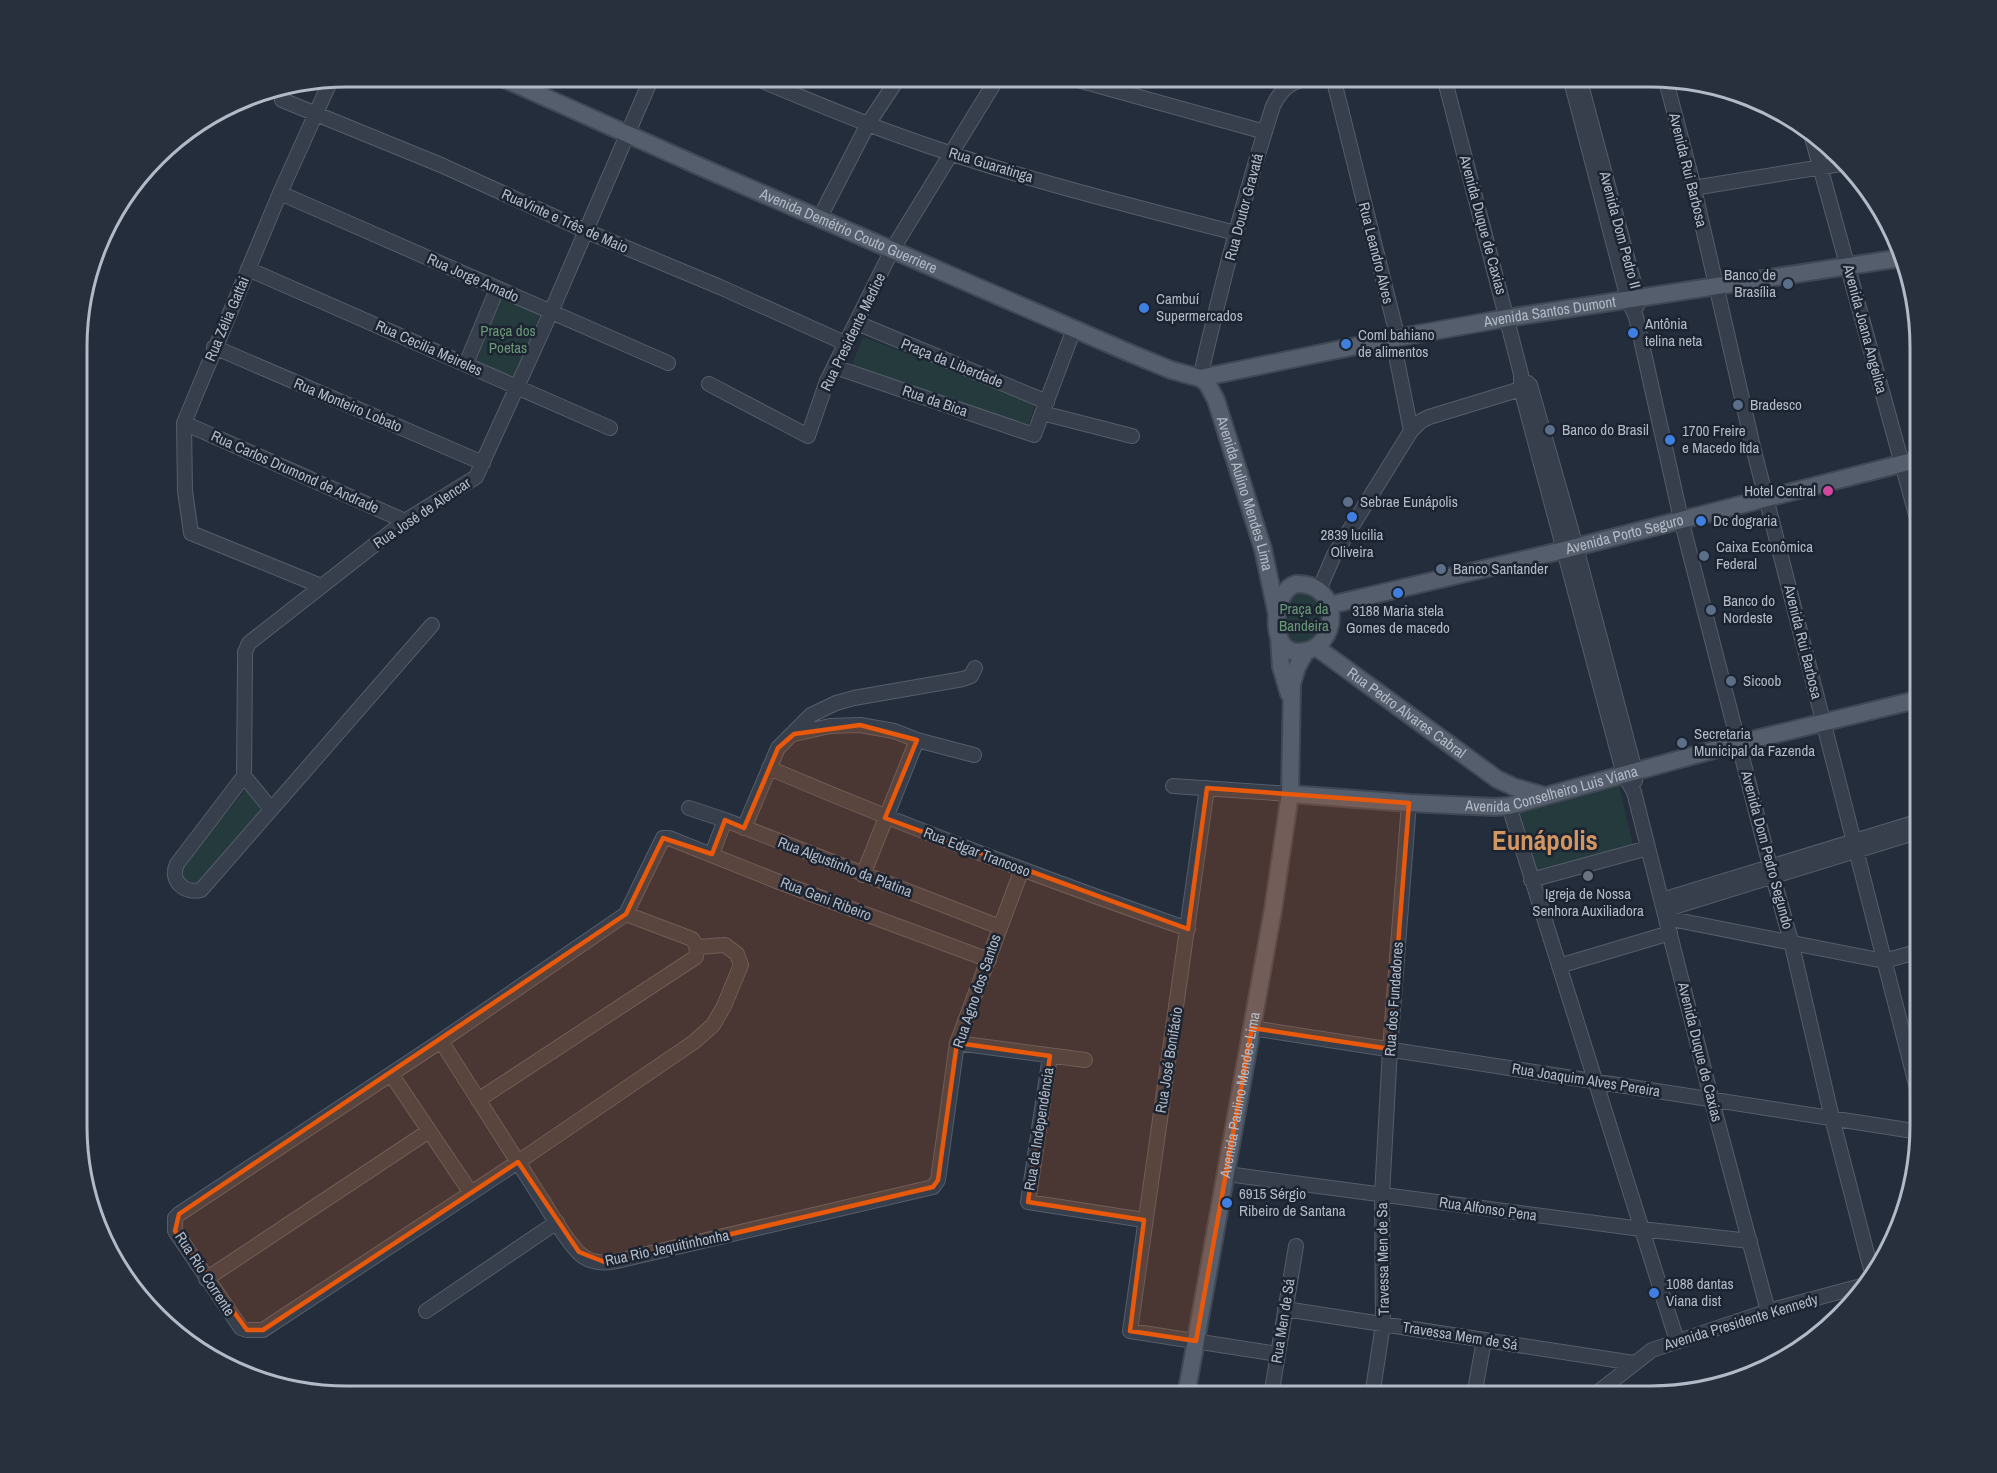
<svg xmlns="http://www.w3.org/2000/svg" width="1997" height="1473" viewBox="0 0 1997 1473" font-family="'Archivo Narrow',sans-serif">
<style>
.green{fill:#253a3d}
.lines{fill:none;stroke-linecap:round;stroke-linejoin:round}
.minor-casing{stroke:#555d6a;stroke-width:16}
.major-casing{stroke:#404855;stroke-width:20}
.minor{stroke:#373f4c;stroke-width:14}
.major{stroke:#555e6c;stroke-width:16}
.marked{fill:#e8590c;fill-opacity:0.2;stroke:#e8590c;stroke-width:4.5;stroke-linejoin:round}
.service-dot{fill:#5c6f8a;stroke:#1c2431;stroke-width:2}
.shop-dot{fill:#3f7fe0;stroke:#1c2431;stroke-width:2}
.hotel-dot{fill:#d1479c;stroke:#1c2431;stroke-width:2}
.worship-dot{fill:#6b7280;stroke:#1c2431;stroke-width:2}
.labels{text-anchor:middle;stroke-width:5;stroke-linejoin:round;paint-order:stroke}
.street-label{font-size:15px;fill:#b3bac7;stroke:#1c2431}
.poi-label{font-size:15px;fill:#b3bac7;stroke:#1c2431;text-anchor:start}
.park-label{font-size:15px;fill:#6a9876;stroke:#1c2431}
.town-label{font-size:27px;font-weight:bold;fill:#d29663;stroke:#1c2431}
.rim{fill:none;stroke:#b3bac7;stroke-width:3}
</style>
<rect width="100%" height="100%" fill="#232d3c"/>
<path class="green" d="M 501,299 L 540,314 L 515,380 L 475,365 Z
M 863,337 L 1036,401 L 1027,429 L 851,367 Z
M 1291,592 L 1317,593 L 1327,624 L 1314,642 L 1301,645 L 1290,644 C 1278,627 1284,610 1291,592 Z
M 1618,781 L 1633,845 L 1535,873 L 1517,810 Z
M 248,787 L 255,793 L 261,812 L 199,887 L 186,886 L 178,870 Z"/>
<g class="lines">
<g class="minor-casing">
<path id="minor" d="M 753,77 C 791,93 829,109 868,124 C 987,170 1112,201 1236,233
M 1067,77 L 1265,132
M 1444,77 L 1521,374 L 1521,389 L 1624,775 L 1634,792 L 1712,1101 L 1768,1311
M 1570,77 L 1628,299 L 1636,317 L 1681,519 L 1770,866 L 1791,941 L 1832,1118 L 1873,1277
M 1579,77 L 1638,298 L 1637,306
M 1665,77 L 1692,180 L 1754,451 L 1920,1100
M 282,100 L 441,165 L 586,231 L 720,287 L 847,344
M 1810,130 L 1920,529
M 1693,188 L 1841,164
M 280,193 L 668,363
M 820,217 L 868,124 L 899,77
M 248,269 L 610,428
M 857,323 L 1047,402
M 214,347 L 483,463
M 466,364 L 497,289
M 835,367 L 1034,435 L 1074,329
M 1200,378 C 1221,287 1244,196 1273,106 C 1287,77 1303,79 1333,77 L 1396,331 L 1394,345 L 1411,431
M 709,384 L 808,436 L 827,381 L 892,250 L 998,77
M 1530,385 L 1576,547 L 1635,771 L 1635,781
M 1042,413 L 1132,436
M 184,423 L 405,521
M 321,586 L 191,533 L 185,491 L 184,423 L 280,193 L 331,80
M 1319,590 L 1334,555 L 1411,431 L 1421,421 L 1429,417 L 1521,389 L 1528,383
M 794,734 L 830,726 L 860,725 L 894,731 L 917,740 L 974,755
M 769,768 C 907,827 1047,880 1188,929
M 244,776 L 177,864 C 169,881 185,894 201,890 L 432,625
M 1173,786 L 1290,794
M 1207,788 L 1130,1331 L 1278,1354
M 1509,806 L 1677,1341
M 689,808 L 725,820 L 1000,927
M 271,809 L 244,776 L 245,663 L 245,652 L 249,643 L 405,521 L 476,477 L 551,312 L 652,77
M 744,828 L 778,748 L 811,715 L 836,703 L 854,698 L 963,679 L 971,676 L 975,668
M 712,854 L 725,820
M 863,875 L 917,740
M 1531,880 L 1648,848
M 1662,900 L 1920,821
M 1664,910 L 1920,831
M 1666,918 L 1884,961 L 1920,951
M 697,947 L 725,945 L 737,954 L 741,965 L 724,1006 L 713,1025 L 694,1042 L 518,1162 L 263,1330 L 247,1330 L 241,1328 L 175,1231 L 175,1218 L 179,1214 L 441,1041 L 626,914 L 663,838 L 669,838 L 779,882 L 989,960
M 1559,966 L 1670,933
M 1252,1028 L 1920,1132
M 441,1041 C 473,1091 505,1142 537,1192 C 550,1211 563,1237 579,1253 C 589,1263 604,1264 617,1261 L 933,1187 L 938,1180 L 957,1043 L 1022,869
M 957,1043 L 1085,1060
M 1050,1056 L 1028,1202 L 1144,1220
M 391,1074 L 471,1193
M 478,1100 L 696,957 L 697,947 L 692,939 L 626,914
M 1227,1174 L 1641,1229 L 1750,1241
M 206,1279 L 429,1131
M 1285,1309 L 1634,1363
M 426,1311 L 557,1222
M 1271,1396 L 1296,1246
M 1372,1396 L 1383,1324 L 1382,1195 L 1390,1049 L 1409,803
M 1474,1396 L 1484,1340
M 1593,1396 L 1652,1350 L 1768,1311 L 1869,1284"/>
</g>
<g class="major-casing">
<g id="major">
<path id="s1" d="M 500,77 L 701,167 L 1125,351 L 1171,370 L 1200,378 L 1207,383 L 1216,400 L 1263,549 L 1277,615"/>
<path id="s2" d="M 1200,378 L 1395,338 L 1507,318 L 1901,258"/>
<path d="M 1296,584 C 1343,582 1341,650 1299,652 C 1268,654 1271,591 1296,584 Z"/>
<path id="s3" d="M 1330,605 L 1564,550 L 1920,459"/>
<path d="M 1279,637 L 1281,667 L 1289,694"/>
<path id="s4" d="M 1316,647 L 1497,779 L 1514,787 L 1542,795"/>
<path id="s5" d="M 1290,794 L 1409,803 L 1495,807 L 1509,806 L 1739,743 L 1920,699"/>
<path id="s6" d="M 1186,1396 L 1273,910 L 1290,794 L 1292,684 L 1297,667 L 1306,651"/>
</g>
</g>
<use href="#minor" class="minor"/>
<use href="#major" class="major"/>
</g>
<path class="marked" d="M 860,725 L 917,740 L 885,818 L 1188,929 L 1207,788 L 1409,803 L 1390,1049 L 1252,1028 L 1196,1341 L 1130,1331 L 1144,1220 L 1028,1202 L 1050,1056 L 957,1043 L 938,1180 L 933,1187 L 607,1263 L 579,1252 L 518,1162 L 263,1330 L 247,1330 L 175,1231 L 179,1214 L 626,914 L 663,838 L 712,854 L 725,820 L 744,828 L 778,748 L 794,734 Z"/>
<g class="service-dot">
<circle cx="1788" cy="284" r="6"/>
<circle cx="1738" cy="405" r="6"/>
<circle cx="1550" cy="430" r="6"/>
<circle cx="1348" cy="502" r="6"/>
<circle cx="1704" cy="556" r="6"/>
<circle cx="1441" cy="569" r="6"/>
<circle cx="1711" cy="610" r="6"/>
<circle cx="1731" cy="681" r="6"/>
<circle cx="1682" cy="743" r="6"/>
</g>
<g class="shop-dot">
<circle cx="1144" cy="308" r="6"/>
<circle cx="1633" cy="333" r="6"/>
<circle cx="1346" cy="344" r="6"/>
<circle cx="1670" cy="440" r="6"/>
<circle cx="1352" cy="517" r="6"/>
<circle cx="1701" cy="521" r="6"/>
<circle cx="1398" cy="593" r="6"/>
<circle cx="1227" cy="1203" r="6"/>
<circle cx="1654" cy="1293" r="6"/>
</g>
<circle class="hotel-dot" cx="1828" cy="491" r="6"/>
<circle class="worship-dot" cx="1588" cy="876" r="6"/>
<g class="labels">
<g class="street-label">
<text transform="translate(991 165) rotate(17)" y="5">Rua Guaratinga</text>
<text transform="translate(1688 170) rotate(76)" y="5">Avenida Rui Barbosa</text>
<text transform="translate(1244 207) rotate(-75)" y="5">Rua Doutor Gravatá</text>
<text transform="translate(565 221) rotate(24)" y="5">RuaVinte e Três de Maio</text>
<text transform="translate(1483 225) rotate(75)" y="5">Avenida Duque de Caxias</text>
<text transform="translate(1620 230) rotate(75)" y="5">Avenida Dom Pedro II</text>
<text dy="5" stroke="none"><textPath href="#s1" startOffset="381">Avenida Demétrio Couto Guerriere</textPath></text>
<text transform="translate(1376 253) rotate(76)" y="5">Rua Leandro Alves</text>
<text transform="translate(473 278) rotate(24)" y="5">Rua Jorge Amado</text>
<text dy="5" stroke="none"><textPath href="#s2" startOffset="356">Avenida Santos Dumont</textPath></text>
<text transform="translate(227 319) rotate(-67)" y="5">Rua Zélia Gattai</text>
<text transform="translate(1865 329) rotate(75)" y="5">Avenida Joana Angelica</text>
<text transform="translate(853 332) rotate(-64)" y="5">Rua Presidente Medice</text>
<text transform="translate(429 348) rotate(24)" y="5">Rua Cecilia Meireles</text>
<text transform="translate(952 363) rotate(22)" y="5">Praça da Liberdade</text>
<text transform="translate(935 401) rotate(19)" y="5">Rua da Bica</text>
<text transform="translate(348 405) rotate(23)" y="5">Rua Monteiro Lobato</text>
<text transform="translate(295 472) rotate(24)" y="5">Rua Carlos Drumond de Andrade</text>
<text dy="5" stroke="none"><textPath href="#s1" startOffset="888">Avenida Aulino Mendes Lima</textPath></text>
<text transform="translate(422 513) rotate(-34)" y="5">Rua José de Alencar</text>
<text dy="5" stroke="none"><textPath href="#s3" startOffset="303">Avenida Porto Seguro</textPath></text>
<text transform="translate(1803 642) rotate(76)" y="5">Avenida Rui Barbosa</text>
<text dy="5" stroke="none"><textPath href="#s4" startOffset="112">Rua Pedro Alvares Cabral</textPath></text>
<text dy="5" stroke="none"><textPath href="#s5" startOffset="264">Avenida Conselheiro Luis Viana</textPath></text>
<text transform="translate(1767 850) rotate(75)" y="5">Avenida Dom Pedro Segundo</text>
<text transform="translate(977 852) rotate(21)" y="5">Rua Edgar Trancoso</text>
<text transform="translate(845 867) rotate(21)" y="5">Rua Algustinho da Platina</text>
<text transform="translate(826 899) rotate(21)" y="5">Rua Geni Ribeiro</text>
<text transform="translate(977 991) rotate(-71)" y="5">Rua Agno dos Santos</text>
<text transform="translate(1394 999) rotate(-86)" y="5">Rua dos Fundadores</text>
<text transform="translate(1700 1052) rotate(76)" y="5">Avenida Duque de Caxias</text>
<text transform="translate(1169 1060) rotate(-81)" y="5">Rua José Bonifácio</text>
<text transform="translate(1586 1080) rotate(9)" y="5">Rua Joaquim Alves Pereira</text>
<text dy="5" stroke="none"><textPath href="#s6" startOffset="306">Avenida Paulino Mendes Lima</textPath></text>
<text transform="translate(1039 1129) rotate(-81)" y="5">Rua da Independência</text>
<text transform="translate(1488 1209) rotate(8)" y="5">Rua Alfonso Pena</text>
<text transform="translate(667 1248) rotate(-12)" y="5">Rua Rio Jequitinhonha</text>
<text transform="translate(1383 1259) rotate(-91)" y="5">Travessa Men de Sa</text>
<text transform="translate(205 1274) rotate(57)" y="5">Rua Rio Corrente</text>
<text transform="translate(1283 1321) rotate(-81)" y="5">Rua Men de Sá</text>
<text transform="translate(1741 1322) rotate(-17)" y="5">Avenida Presidente Kennedy</text>
<text transform="translate(1460 1336) rotate(9)" y="5">Travessa Mem de Sá</text>
</g>
<g class="poi-label">
<text x="1776" y="280" text-anchor="end">Banco de<tspan x="1776" dy="17">Brasília</tspan></text>
<text x="1156" y="304">Cambuí<tspan x="1156" dy="17">Supermercados</tspan></text>
<text x="1645" y="329">Antônia<tspan x="1645" dy="17">telina neta</tspan></text>
<text x="1358" y="340">Coml bahiano<tspan x="1358" dy="17">de alimentos</tspan></text>
<text x="1750" y="410">Bradesco</text>
<text x="1562" y="435">Banco do Brasil</text>
<text x="1682" y="436">1700 Freire<tspan x="1682" dy="17">e Macedo ltda</tspan></text>
<text x="1816" y="496" text-anchor="end">Hotel Central</text>
<text x="1360" y="507">Sebrae Eunápolis</text>
<text x="1713" y="526">Dc dograria</text>
<text x="1352" y="540" text-anchor="middle">2839 lucilia<tspan x="1352" dy="17">Oliveira</tspan></text>
<text x="1716" y="552">Caixa Econômica<tspan x="1716" dy="17">Federal</tspan></text>
<text x="1453" y="574">Banco Santander</text>
<text x="1723" y="606">Banco do<tspan x="1723" dy="17">Nordeste</tspan></text>
<text x="1398" y="616" text-anchor="middle">3188 Maria stela<tspan x="1398" dy="17">Gomes de macedo</tspan></text>
<text x="1743" y="686">Sicoob</text>
<text x="1694" y="739">Secretaria<tspan x="1694" dy="17">Municipal da Fazenda</tspan></text>
<text x="1588" y="899" text-anchor="middle">Igreja de Nossa<tspan x="1588" dy="17">Senhora Auxiliadora</tspan></text>
<text x="1239" y="1199">6915 Sérgio<tspan x="1239" dy="17">Ribeiro de Santana</tspan></text>
<text x="1666" y="1289">1088 dantas<tspan x="1666" dy="17">Viana dist</tspan></text>
</g>
<g class="park-label">
<text x="508" y="336">Praça dos<tspan x="508" dy="17">Poetas</tspan></text>
<text x="1304" y="614">Praça da<tspan x="1304" dy="17">Bandeira</tspan></text>
</g>
<g class="town-label">
<text x="1545" y="850">Eunápolis</text>
</g>
</g>
<path d="M0 0H1997V1473H0ZM347 87H1650A260 260 0 0 1 1910 347V1126A260 260 0 0 1 1650 1386H347A260 260 0 0 1 87 1126V347A260 260 0 0 1 347 87Z" fill="#28303d" fill-rule="evenodd"/>
<path class="rim" d="M347 87H1650A260 260 0 0 1 1910 347V1126A260 260 0 0 1 1650 1386H347A260 260 0 0 1 87 1126V347A260 260 0 0 1 347 87Z"/>
</svg>
